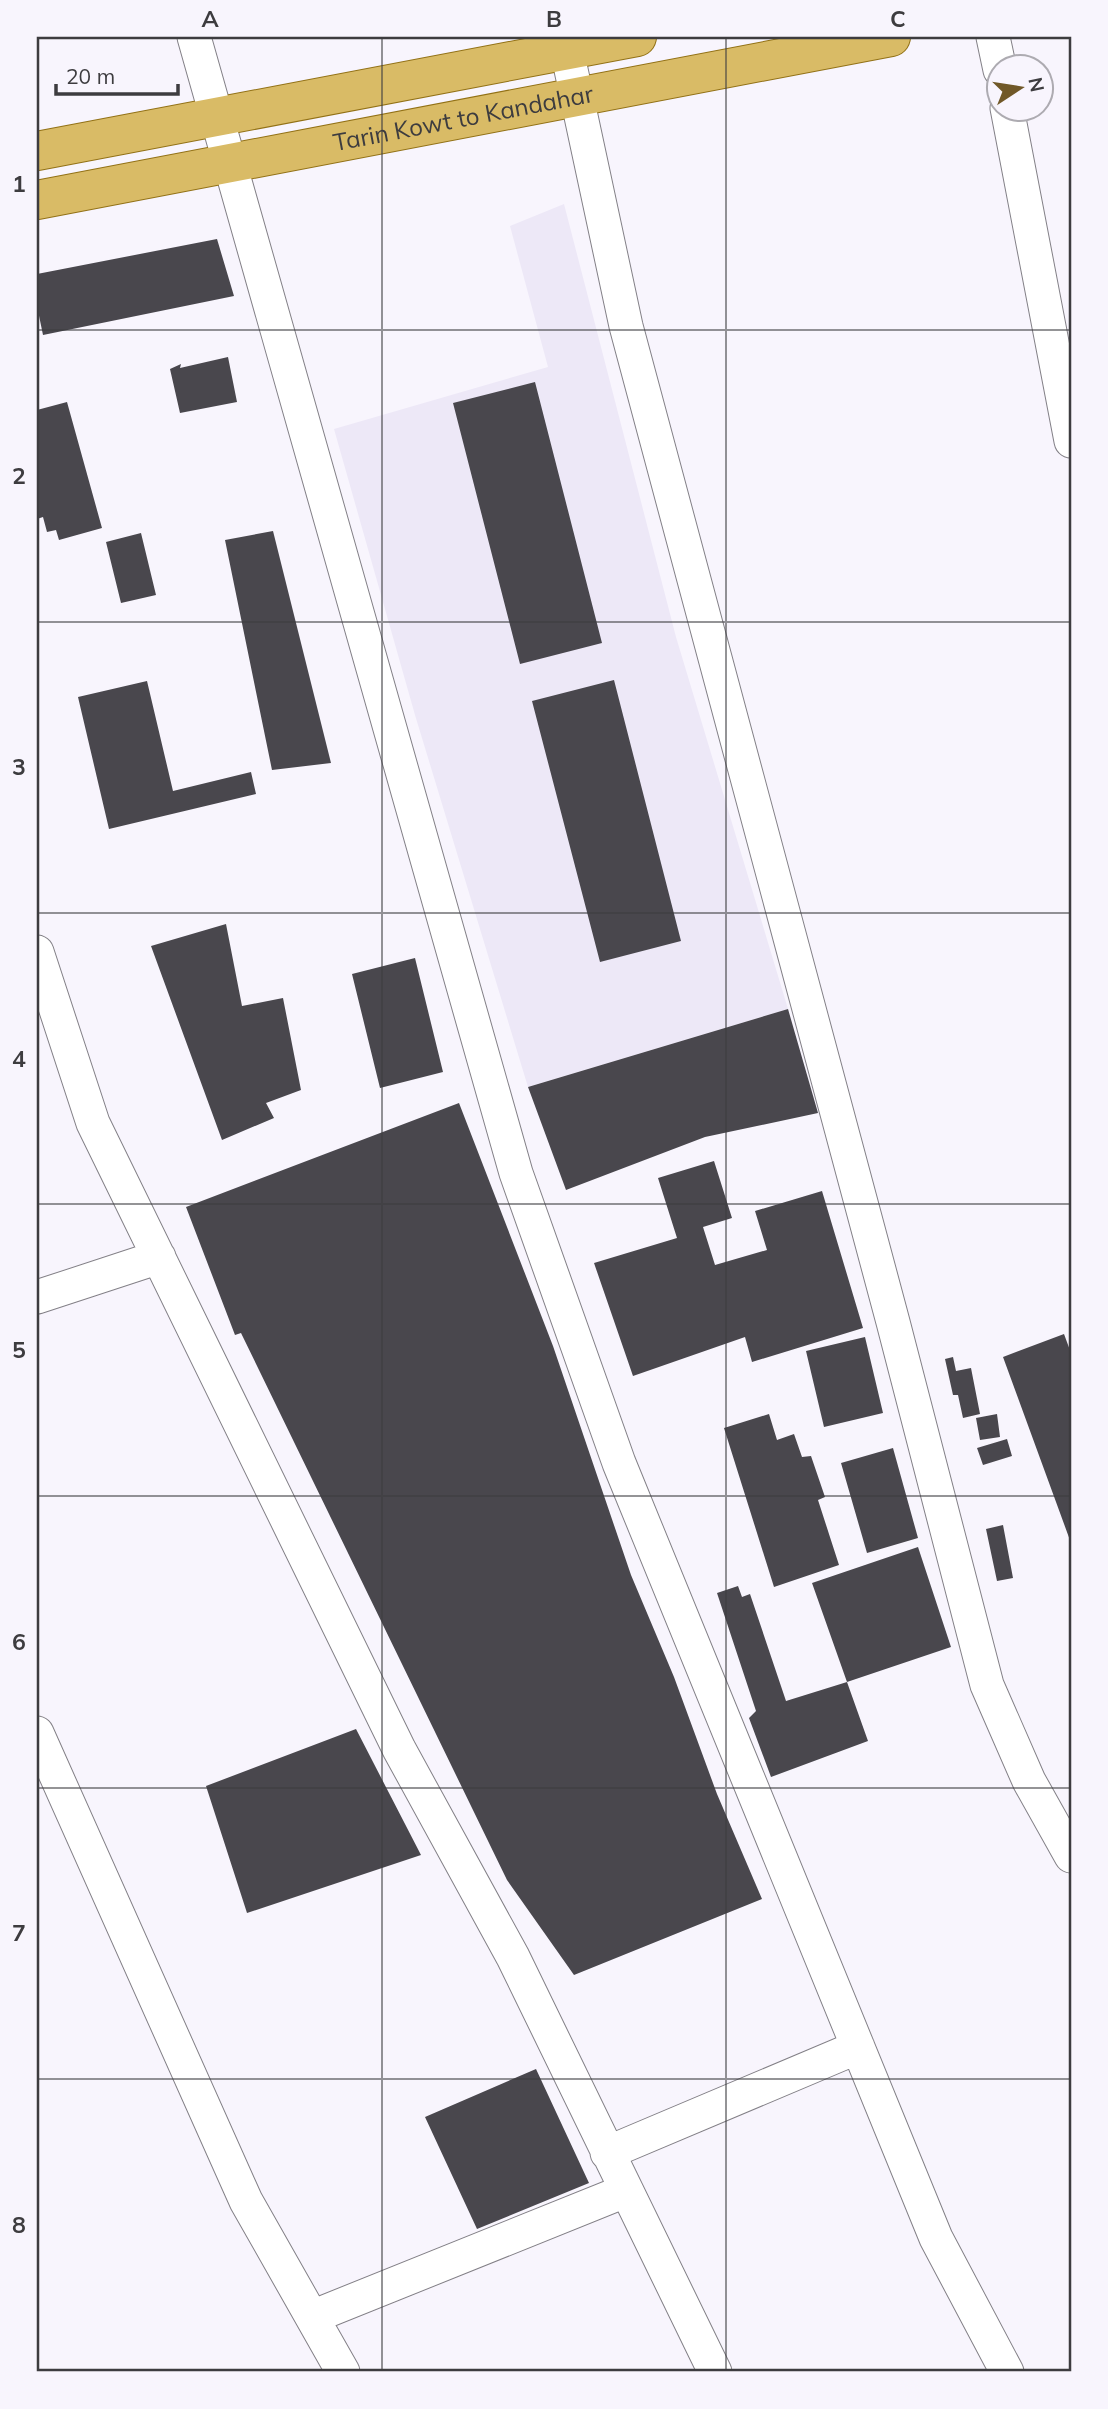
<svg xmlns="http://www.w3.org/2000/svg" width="1108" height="2409" viewBox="0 0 1108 2409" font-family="Mulish,sans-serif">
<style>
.built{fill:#ede8f7}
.building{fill:#49474d}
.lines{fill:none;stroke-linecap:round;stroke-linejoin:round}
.street-casing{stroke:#838087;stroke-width:35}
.primary-casing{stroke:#927116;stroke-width:40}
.street{stroke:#fff;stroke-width:33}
.primary{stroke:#d9bb66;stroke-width:38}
.grid{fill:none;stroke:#3d3c3f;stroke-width:2;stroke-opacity:0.55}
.labels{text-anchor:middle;stroke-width:7;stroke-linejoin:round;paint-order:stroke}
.street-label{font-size:24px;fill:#3d3c3f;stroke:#f8f5fd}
.neatline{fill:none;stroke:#3d3c3f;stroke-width:2.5}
.grid-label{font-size:23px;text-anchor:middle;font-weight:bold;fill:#3d3c3f}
</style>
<rect width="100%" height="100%" fill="#f8f5fd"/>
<path class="built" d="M 564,204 L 676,637 L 788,1009 L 528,1087 L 415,715 L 334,429 L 548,367 L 510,226 Z"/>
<path class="building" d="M 217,239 L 234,296 L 43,335 L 37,306 L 37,274 Z
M 228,357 L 237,402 L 180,413 L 170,369 L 181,364 L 180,368 Z
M 535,382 L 602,643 L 520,664 L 453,403 Z
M 67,402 L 102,528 L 59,540 L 56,530 L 47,532 L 43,517 L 37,519 L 37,410 Z
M 273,531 L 331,763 L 272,770 L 225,540 Z
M 141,533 L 156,595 L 121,603 L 106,542 Z
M 614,680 L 681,941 L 600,962 L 532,701 Z
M 147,681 L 173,791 L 251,772 L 256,794 L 109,829 L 78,697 Z
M 226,924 L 242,1006 L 283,998 L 301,1090 L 266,1103 L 274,1118 L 222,1140 L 151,946 Z
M 415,958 L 443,1072 L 380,1088 L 352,974 Z
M 788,1009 L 818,1113 L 705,1137 L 566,1190 L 528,1087 Z
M 459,1103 L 553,1346 L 631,1575 L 674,1677 L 717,1794 L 762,1899 L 574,1975 L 507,1880 L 241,1333 L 235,1335 L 186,1207 Z
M 714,1161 L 732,1218 L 703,1227 L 715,1265 L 767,1250 L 755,1211 L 822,1191 L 863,1328 L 752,1362 L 745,1337 L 633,1376 L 594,1263 L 677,1238 L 658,1178 Z
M 1064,1334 L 1071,1353 L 1071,1543 L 1003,1357 Z
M 865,1337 L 883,1413 L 824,1427 L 806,1351 Z
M 953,1357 L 956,1371 L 971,1368 L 980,1414 L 963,1418 L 958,1395 L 953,1395 L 945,1359 Z
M 769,1414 L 777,1440 L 794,1434 L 802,1457 L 811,1456 L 825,1497 L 818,1500 L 839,1565 L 774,1587 L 724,1428 Z
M 997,1414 L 1000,1437 L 980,1440 L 976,1418 Z
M 1007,1439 L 1012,1456 L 983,1465 L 977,1448 Z
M 893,1448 L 918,1538 L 867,1553 L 841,1463 Z
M 1003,1525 L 1013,1578 L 997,1581 L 986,1529 Z
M 918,1547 L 951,1647 L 847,1682 L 812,1583 Z
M 738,1586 L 742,1597 L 750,1594 L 786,1701 L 847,1682 L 868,1741 L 771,1777 L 749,1718 L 756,1711 L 717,1593 Z
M 356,1729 L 421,1855 L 247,1913 L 206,1786 Z
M 536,2069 L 589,2183 L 477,2229 L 425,2117 Z"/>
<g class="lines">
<g class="street-casing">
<path id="street" d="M 194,37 L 516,1173 L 619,1463 L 936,2238 L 1007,2372
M 564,37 L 626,326 L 893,1322 L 987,1685 L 1029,1781 L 1071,1856
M 993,37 L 1000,70
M 1007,108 L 1071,441
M 37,952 L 93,1123 L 399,1749 L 513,1957 L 715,2372
M 37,1297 L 159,1257
M 37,1733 L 246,2201 L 343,2372
M 607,2153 L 858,2047
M 312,2317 L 625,2191"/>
</g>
<g class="primary-casing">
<g id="primary">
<path d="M 37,151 L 637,37"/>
<path id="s1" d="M 37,200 L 891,37"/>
</g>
</g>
<use href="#street" class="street"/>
<use href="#primary" class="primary"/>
</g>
<path class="grid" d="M 382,37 L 382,2372M 726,37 L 726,2372M 37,330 L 1071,330M 37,622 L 1071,622M 37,913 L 1071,913M 37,1204 L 1071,1204M 37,1496 L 1071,1496M 37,1788 L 1071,1788M 37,2079 L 1071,2079"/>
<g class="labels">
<g class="street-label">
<text dy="8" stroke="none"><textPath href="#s1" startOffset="434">Tarin Kowt to Kandahar</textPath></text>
</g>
</g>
<rect width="1108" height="2409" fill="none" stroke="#f8f5fd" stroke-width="77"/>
<g transform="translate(1020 88) rotate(78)"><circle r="33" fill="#f8f5fd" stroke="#adabb1" stroke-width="2"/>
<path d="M0-5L12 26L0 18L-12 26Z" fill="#705828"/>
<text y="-10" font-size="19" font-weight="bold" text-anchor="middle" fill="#3d3c3f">N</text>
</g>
<path d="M56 84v10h122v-10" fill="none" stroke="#3d3c3f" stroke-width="3.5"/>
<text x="66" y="84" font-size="21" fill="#3d3c3f" stroke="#f8f5fd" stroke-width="5" paint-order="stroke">20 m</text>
<rect x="38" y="38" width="1032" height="2332" class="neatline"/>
<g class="grid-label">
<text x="210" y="27">A</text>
<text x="554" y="27">B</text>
<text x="898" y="27">C</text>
<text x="19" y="192">1</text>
<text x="19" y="484">2</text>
<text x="19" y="775">3</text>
<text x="19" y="1067">4</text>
<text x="19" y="1358">5</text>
<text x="19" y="1650">6</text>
<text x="19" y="1941">7</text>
<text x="19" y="2233">8</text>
</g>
</svg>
